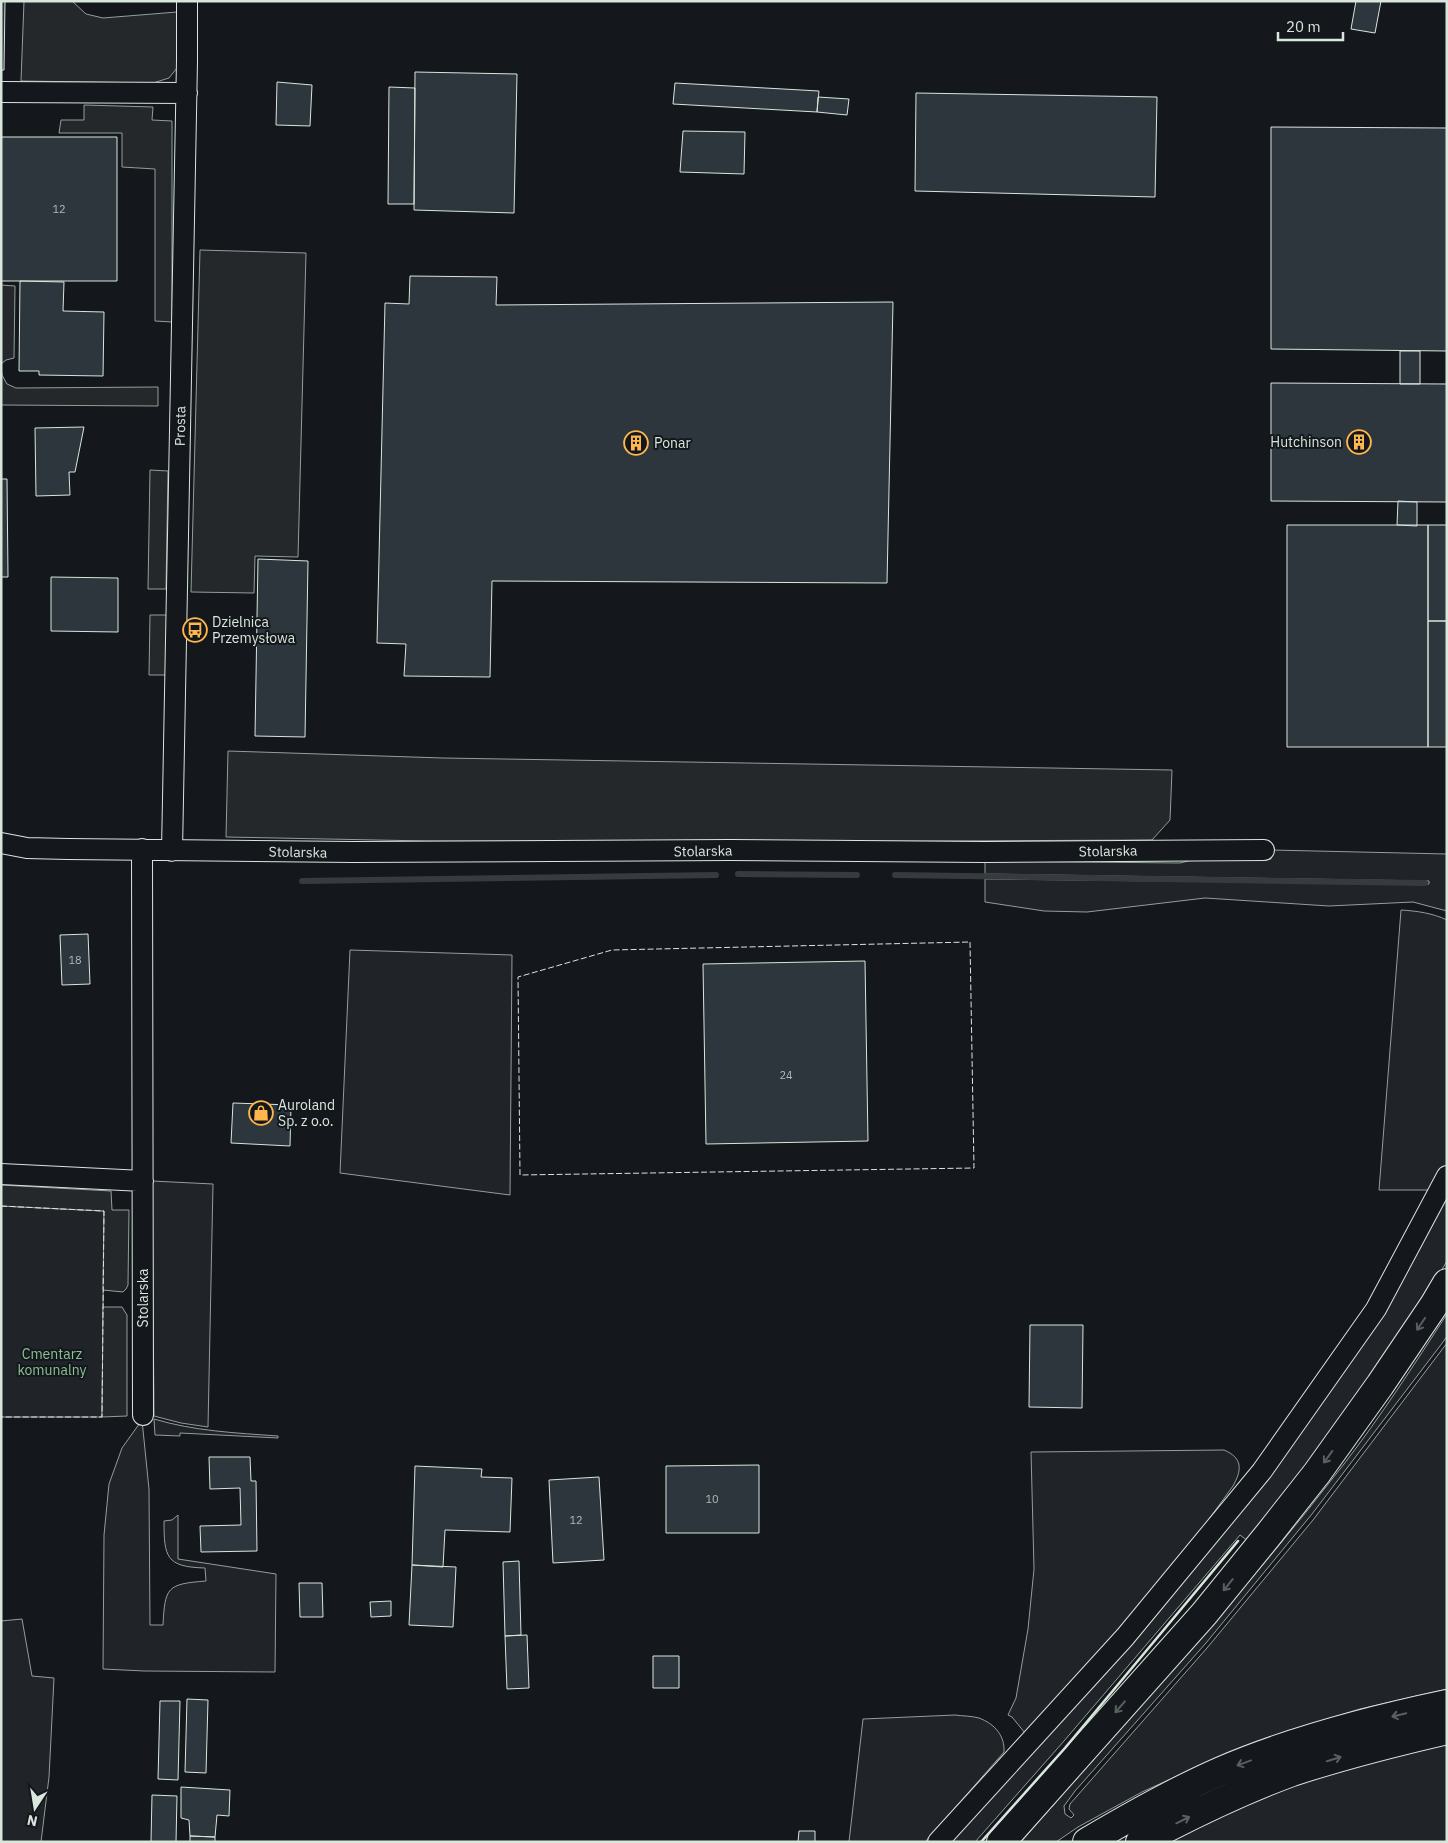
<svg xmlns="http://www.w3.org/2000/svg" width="1448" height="1843" viewBox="0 0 1448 1843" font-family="'IBM Plex Sans',sans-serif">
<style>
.green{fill:#202428;stroke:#939e99}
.parking{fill:#24282b;stroke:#939e99}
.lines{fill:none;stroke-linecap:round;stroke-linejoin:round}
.stream{stroke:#363b3e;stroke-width:6}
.building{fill:#2c363c;stroke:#d8e6dc}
.street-casing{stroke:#d8e6dc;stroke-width:22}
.highway-casing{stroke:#d8e6dc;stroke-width:30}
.street{stroke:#14181c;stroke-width:20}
.highway{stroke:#14181c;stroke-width:28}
.fence{stroke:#d8e6dc;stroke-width:1;stroke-dasharray:6 2.5;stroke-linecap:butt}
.wall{stroke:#d8e6dc;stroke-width:2.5}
.oneway{stroke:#59605f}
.labels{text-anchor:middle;stroke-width:4;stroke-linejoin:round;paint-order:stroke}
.number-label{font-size:11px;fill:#adbab4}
.street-label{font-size:14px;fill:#d8e6dc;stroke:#14181c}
.poi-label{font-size:14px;fill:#d8e6dc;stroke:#14181c;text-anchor:start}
.park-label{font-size:14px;fill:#8ac095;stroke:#14181c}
</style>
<rect width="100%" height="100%" fill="#14181c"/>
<path class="green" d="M 1271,850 L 1447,854 L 1447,911 L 1413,902 L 1329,906 L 1205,898 L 1087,912 L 1044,911 L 985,902 L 985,879 L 1429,884 L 1429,881 L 985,874 L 985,861 L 1180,863 L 1192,860 L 1271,859 Z
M 1401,910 C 1417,911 1432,913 1447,920 L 1447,1165 L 1435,1190 L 1379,1190 Z
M 350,950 L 512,955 L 510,1195 L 340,1173 Z
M 152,1181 L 213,1184 L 208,1427 L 181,1423 L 154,1416 Z
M 1447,1189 L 1447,1261 L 1408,1327 L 1355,1404 L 1248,1541 L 1240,1535 L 1064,1741 L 975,1842 L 942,1842 L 1157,1612 Z
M 1,1206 L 104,1211 L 102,1417 L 1,1417 Z
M 1447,1314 L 1447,1336 L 1443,1342 L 1312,1514 L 1206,1643 L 1075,1791 L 1064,1806 L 1065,1814 L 1071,1818 L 1074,1815 L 1069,1809 L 1070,1804 L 1207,1648 L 1313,1520 L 1447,1343 L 1447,1689 L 1360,1709 L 1282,1733 L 1219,1757 L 1142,1792 L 1078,1827 L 1056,1842 L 1021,1842 C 1130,1717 1243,1595 1344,1464 C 1381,1416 1414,1365 1447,1314 Z
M 154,1419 C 194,1431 236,1433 278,1436 L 278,1438 L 180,1433 L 180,1436 L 155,1435 Z
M 142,1420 L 149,1489 L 150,1625 L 163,1625 C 165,1587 167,1584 206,1581 L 205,1568 C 166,1567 164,1557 164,1521 L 172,1520 L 178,1515 L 178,1559 L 276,1574 L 275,1672 L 144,1671 L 103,1669 L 104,1535 L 109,1484 L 122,1448 Z
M 1224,1450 C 1243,1458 1242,1470 1233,1486 L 1156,1592 L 1025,1733 L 1012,1717 L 1008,1715 L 1016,1698 L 1028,1629 L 1034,1569 L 1031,1452 Z
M 22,1619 L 32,1676 L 54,1678 L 49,1777 L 41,1842 L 1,1842 L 1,1621 Z
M 955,1715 C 962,1716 972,1716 979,1718 C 995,1724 1005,1736 1004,1752 L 925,1842 L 849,1842 L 863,1719 Z
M 1447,1744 L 1447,1842 L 1164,1842 L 1282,1789 L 1343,1770 Z"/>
<path class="parking" d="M 24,1 L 72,1 L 86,14 L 103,18 L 177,12 L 177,68 L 169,78 L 153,83 L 21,81 Z
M 84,105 L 153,107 L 152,120 L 172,121 L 172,322 L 155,321 L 155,169 L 122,167 L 122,133 L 59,133 L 61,120 L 84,120 Z
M 200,250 L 306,253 L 298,557 L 255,556 L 254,593 L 191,592 Z
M 1,285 L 15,286 L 14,358 L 6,360 L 1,364 Z
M 1,367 L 2,375 L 7,384 L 16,388 L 158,387 L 158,406 L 1,405 Z
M 150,470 L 168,471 L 166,589 L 148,589 Z
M 150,615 L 168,615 L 167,675 L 149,675 Z
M 228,751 L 443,758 L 1172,770 L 1170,820 L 1152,840 L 730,842 L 427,841 L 226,837 Z
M 1,1185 L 111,1191 L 112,1210 L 129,1210 L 128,1285 L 126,1289 L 123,1292 L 103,1290 L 104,1211 L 1,1206 Z
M 103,1307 L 122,1307 L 127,1315 L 127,1416 L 102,1417 Z"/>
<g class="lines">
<path class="stream" d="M 738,874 L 857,875
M 895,875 L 1425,883
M 302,881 L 716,875"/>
</g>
<path class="building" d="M 1,1 L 5,1 L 4,70 L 1,70 Z
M 1356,1 L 1381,1 L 1375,33 L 1351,29 Z
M 415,72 L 517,74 L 514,213 L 414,210 Z
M 277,82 L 312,85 L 310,126 L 276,125 Z
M 675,83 L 819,91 L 817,112 L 673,104 Z
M 389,87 L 415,88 L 414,204 L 388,204 Z
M 916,93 L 1157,97 L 1155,197 L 915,191 Z
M 818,97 L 849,99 L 847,115 L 817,112 Z
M 1271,127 L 1447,128 L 1447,351 L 1271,349 Z
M 683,131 L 745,132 L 744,174 L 680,172 Z
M 1,137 L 117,137 L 117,281 L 1,281 Z
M 410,276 L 497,277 L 496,305 L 893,302 L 887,583 L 492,581 L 490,677 L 404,676 L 406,644 L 377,643 L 385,303 L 409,304 Z
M 20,281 L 64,282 L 63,311 L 104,312 L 103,376 L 39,375 L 39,371 L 19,371 Z
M 1400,351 L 1420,351 L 1420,384 L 1400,384 Z
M 1271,383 L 1447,384 L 1447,502 L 1271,501 Z
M 84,427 L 75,472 L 69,472 L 70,495 L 36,496 L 35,428 Z
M 1,479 L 7,479 L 8,577 L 1,577 Z
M 1398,501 L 1417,502 L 1417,526 L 1397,525 Z
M 1287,525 L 1428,525 L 1428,747 L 1287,747 Z
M 1428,525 L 1447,525 L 1447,621 L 1428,621 Z
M 258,559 L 308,561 L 305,737 L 255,736 Z
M 51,577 L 118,578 L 118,632 L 51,631 Z
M 1428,621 L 1447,621 L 1447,747 L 1428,747 Z
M 88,934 L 90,984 L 62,985 L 60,935 Z
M 865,961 L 868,1141 L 706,1144 L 703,964 Z
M 233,1103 L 291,1105 L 290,1146 L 231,1143 Z
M 1030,1325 L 1083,1325 L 1082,1408 L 1029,1407 Z
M 209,1457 L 250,1457 L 251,1481 L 256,1481 L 257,1551 L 201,1552 L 200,1526 L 241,1525 L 240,1488 L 210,1489 Z
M 759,1465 L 759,1533 L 666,1533 L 666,1466 Z
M 415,1466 L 482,1469 L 481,1477 L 512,1478 L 510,1532 L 445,1530 L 443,1567 L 412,1565 Z
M 599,1477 L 604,1560 L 553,1563 L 549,1480 Z
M 519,1561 L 521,1635 L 505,1636 L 503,1562 Z
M 412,1565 L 456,1567 L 453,1627 L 409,1625 Z
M 299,1583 L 322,1583 L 323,1617 L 300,1617 Z
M 391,1601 L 391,1616 L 371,1617 L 370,1602 Z
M 527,1635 L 529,1688 L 507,1689 L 505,1636 Z
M 653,1656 L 679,1656 L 679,1688 L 653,1688 Z
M 187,1699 L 208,1700 L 206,1773 L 185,1772 Z
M 160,1701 L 180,1701 L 178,1780 L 158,1779 Z
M 181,1787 L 230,1790 L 229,1816 L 217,1815 L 215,1837 L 190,1836 L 189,1820 L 181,1818 Z
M 152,1795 L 177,1796 L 176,1842 L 151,1842 Z
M 799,1831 L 815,1831 L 815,1842 L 798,1842 Z
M 190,1836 L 215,1837 L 215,1842 L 190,1842 Z"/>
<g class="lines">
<g class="street-casing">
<path id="street" d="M 1,92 L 187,93
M 1,843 L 27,848 L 68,849 L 354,852 L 730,850 L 985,852 L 1264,850
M 142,849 L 143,1415
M 172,851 L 187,61 L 187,1
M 1,1174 L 143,1181
M 938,1842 L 1125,1637 L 1262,1471 L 1376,1309 L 1447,1176"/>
</g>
<g class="highway-casing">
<path id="highway" d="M 1001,1842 L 1204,1614 L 1269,1534 L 1317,1473 L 1380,1385 L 1434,1305 L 1447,1283
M 1087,1842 C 1131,1816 1175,1791 1221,1771 C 1293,1740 1371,1720 1447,1704
M 1140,1842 C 1189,1816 1240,1791 1292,1772 C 1343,1755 1395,1742 1447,1730"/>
</g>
<use href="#street" class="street"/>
<use href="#highway" class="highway"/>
<path class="fence" d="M 970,942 L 974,1168 L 520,1175 L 518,977 L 612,950 Z
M 1,1206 L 104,1211 L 102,1417 L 1,1417"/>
<path class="wall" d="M 981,1842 L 1065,1748 L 1238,1541"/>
</g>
<defs><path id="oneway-shaft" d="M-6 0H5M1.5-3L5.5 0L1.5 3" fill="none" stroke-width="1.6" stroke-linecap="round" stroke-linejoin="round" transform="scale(1.25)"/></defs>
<g class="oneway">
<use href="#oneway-shaft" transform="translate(1421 1324) rotate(124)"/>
<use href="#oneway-shaft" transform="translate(1328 1457) rotate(126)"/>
<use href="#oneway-shaft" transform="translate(1228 1585) rotate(129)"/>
<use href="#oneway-shaft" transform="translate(1120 1707) rotate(131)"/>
<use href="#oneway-shaft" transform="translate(1399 1715) rotate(167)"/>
<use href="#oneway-shaft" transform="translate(1334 1759) rotate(-17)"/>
<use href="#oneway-shaft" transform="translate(1244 1763) rotate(160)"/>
<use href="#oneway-shaft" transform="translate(1183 1820) rotate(-26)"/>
</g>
<defs>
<g id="building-ring" transform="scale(1.25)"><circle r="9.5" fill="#14181c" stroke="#ffb74d" stroke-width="1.5"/><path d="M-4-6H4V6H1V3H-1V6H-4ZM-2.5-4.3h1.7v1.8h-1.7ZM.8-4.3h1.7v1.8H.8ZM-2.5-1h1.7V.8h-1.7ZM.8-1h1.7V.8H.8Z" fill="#ffb74d"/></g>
<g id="bus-ring" transform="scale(1.25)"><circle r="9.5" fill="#14181c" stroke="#ffb74d" stroke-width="1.5"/><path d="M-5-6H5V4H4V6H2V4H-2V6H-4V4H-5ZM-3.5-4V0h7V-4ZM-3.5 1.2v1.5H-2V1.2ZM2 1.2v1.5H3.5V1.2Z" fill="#ffb74d"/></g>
<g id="shop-ring" transform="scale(1.25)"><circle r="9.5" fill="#14181c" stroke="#ffb74d" stroke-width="1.5"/><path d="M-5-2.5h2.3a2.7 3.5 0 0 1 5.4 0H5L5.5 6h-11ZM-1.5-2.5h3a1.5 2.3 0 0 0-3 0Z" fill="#ffb74d"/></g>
</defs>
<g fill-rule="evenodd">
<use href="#building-ring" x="1359" y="442"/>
<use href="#building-ring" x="636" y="443"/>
<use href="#bus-ring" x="195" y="630"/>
<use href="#shop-ring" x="261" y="1113"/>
</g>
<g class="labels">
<g class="number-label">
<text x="59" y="213">12</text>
<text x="75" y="964">18</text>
<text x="786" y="1079">24</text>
<text x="712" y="1503">10</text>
<text x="576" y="1524">12</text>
</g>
<g class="street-label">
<text transform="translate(180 426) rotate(-89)" y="5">Prosta</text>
<text transform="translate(703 851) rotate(-1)" y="5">Stolarska</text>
<text transform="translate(1108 851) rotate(-1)" y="5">Stolarska</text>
<text transform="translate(298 852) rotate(1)" y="5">Stolarska</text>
<text transform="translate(143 1298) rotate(-90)" y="5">Stolarska</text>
</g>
<g class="poi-label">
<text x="1342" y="447" text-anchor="end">Hutchinson</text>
<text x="654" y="448">Ponar</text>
<text x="212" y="627">Dzielnica<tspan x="212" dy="16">Przemysłowa</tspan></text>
<text x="278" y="1110">Auroland<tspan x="278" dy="16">Sp. z o.o.</tspan></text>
</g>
<g class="park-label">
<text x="52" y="1359">Cmentarz<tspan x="52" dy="16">komunalny</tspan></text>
</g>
</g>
<rect width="1448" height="1843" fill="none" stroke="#d8e6dc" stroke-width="5"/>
<g transform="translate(35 1808) rotate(192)" stroke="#14181c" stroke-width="4" paint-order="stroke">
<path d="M0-4L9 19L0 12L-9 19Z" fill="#d8e6dc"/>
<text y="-8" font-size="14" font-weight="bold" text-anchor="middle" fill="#d8e6dc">N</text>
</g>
<path d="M1278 32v8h65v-8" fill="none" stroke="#d8e6dc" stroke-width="2.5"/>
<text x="1286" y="32" font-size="15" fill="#d8e6dc" stroke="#14181c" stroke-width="4" paint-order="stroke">20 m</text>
</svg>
